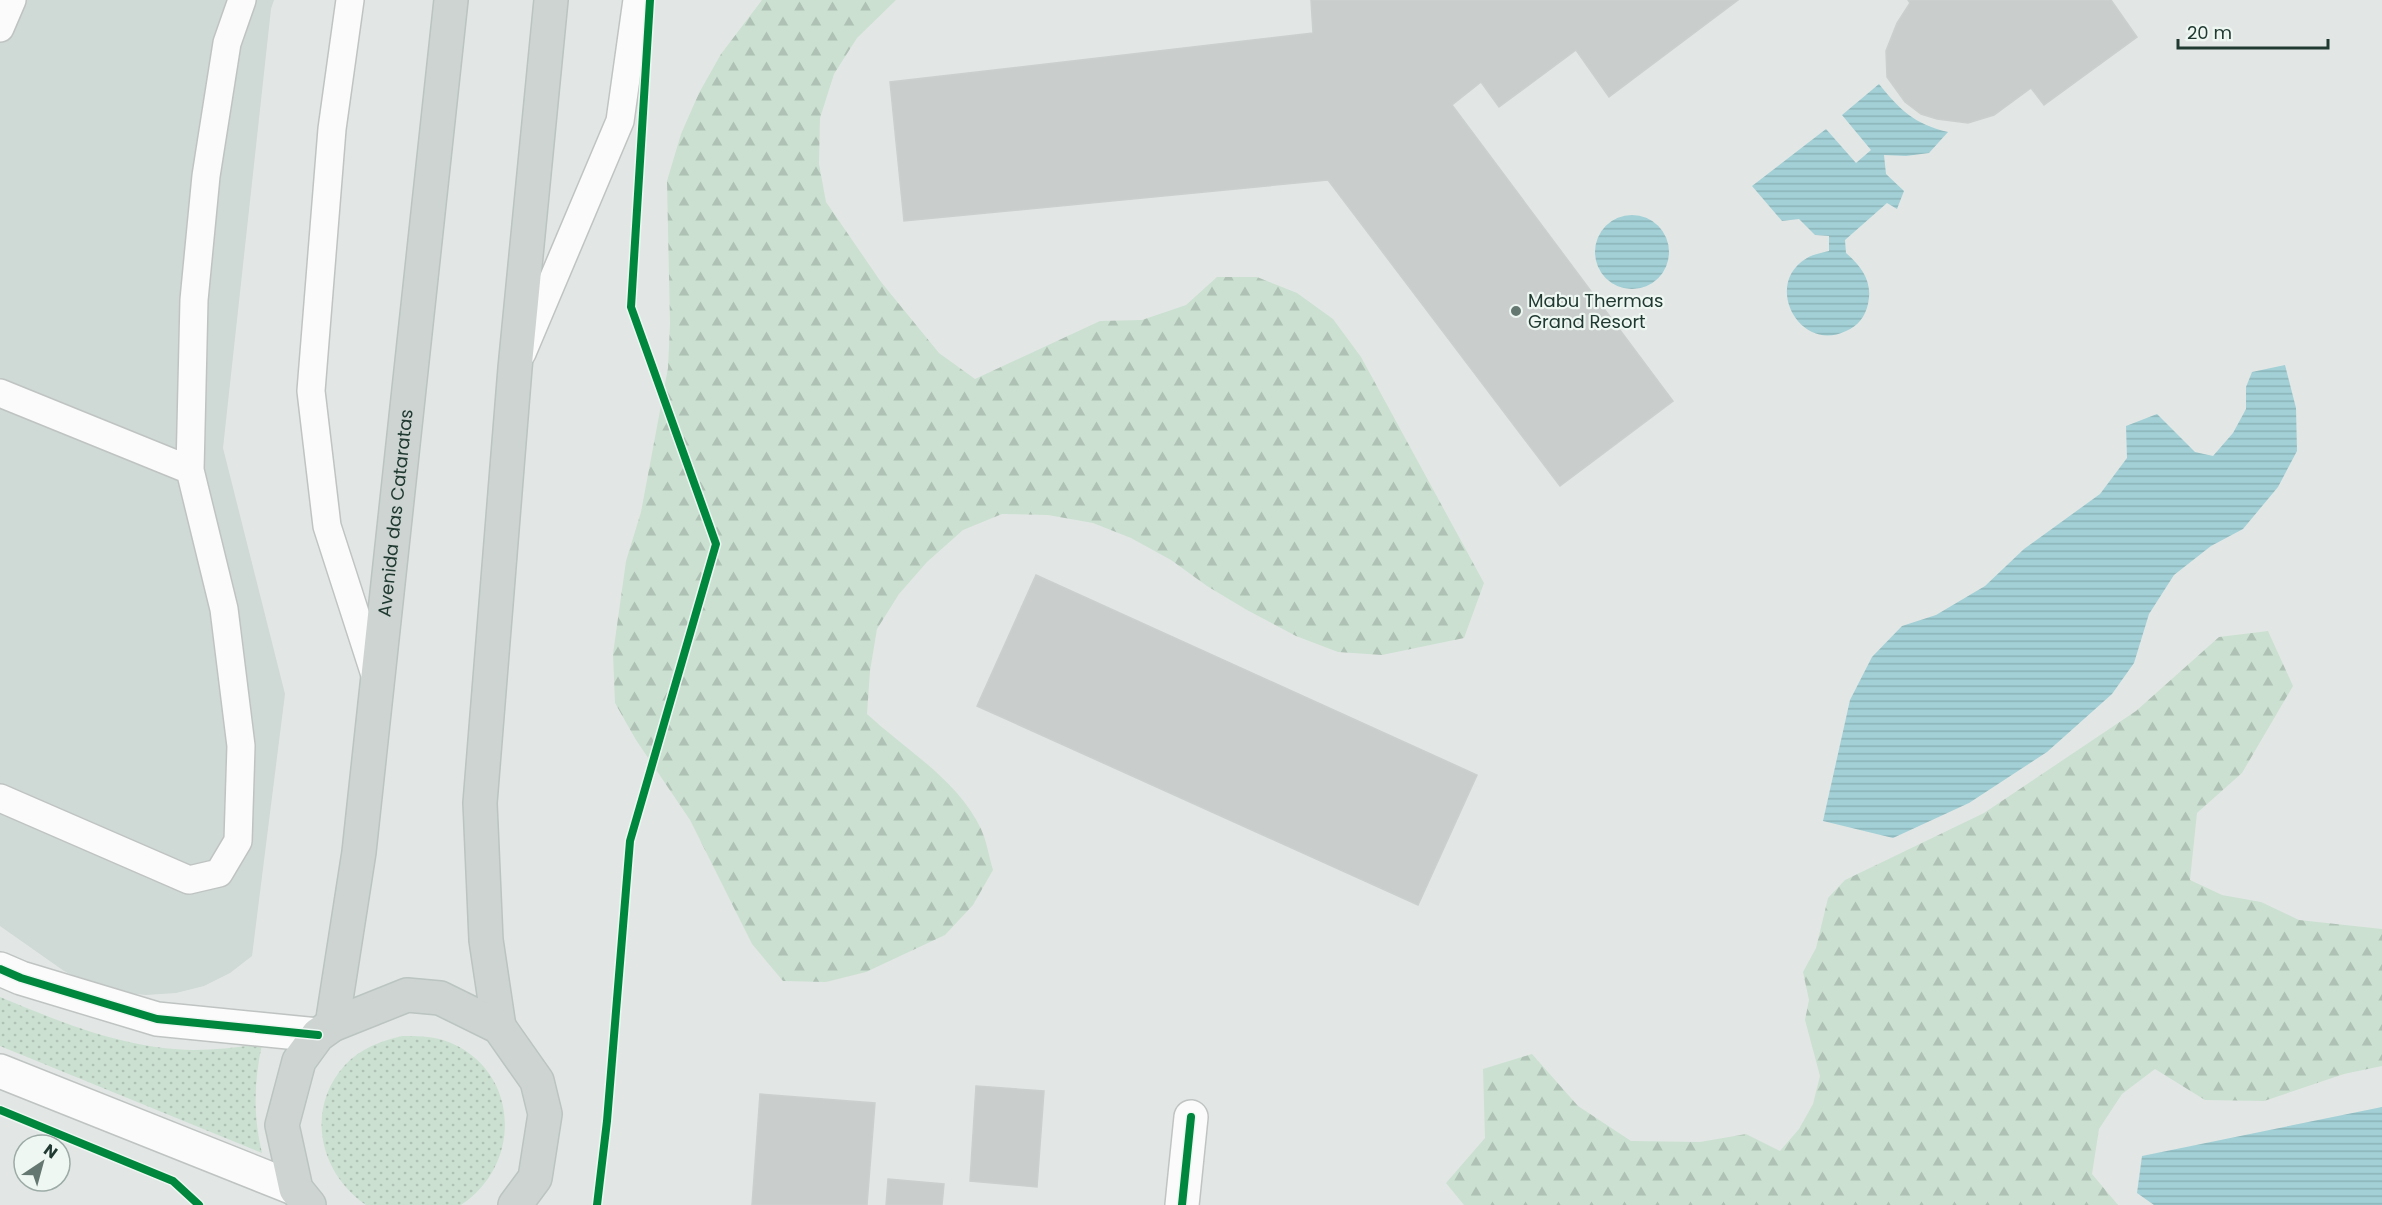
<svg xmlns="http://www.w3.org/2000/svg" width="2382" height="1205" viewBox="0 0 2382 1205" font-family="Poppins,sans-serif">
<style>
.built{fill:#cfd9d5}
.grass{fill:url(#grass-dots)}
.forest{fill:url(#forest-firs)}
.water{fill:url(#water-rules)}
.building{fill:#c9cecc;stroke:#cbd0ce;stroke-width:1.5}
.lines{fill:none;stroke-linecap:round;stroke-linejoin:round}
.service-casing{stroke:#bfc4c2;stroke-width:30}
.minor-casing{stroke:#bfc4c2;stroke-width:36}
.tertiary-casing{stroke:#bfc4c2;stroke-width:36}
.primary-casing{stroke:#bbc4c1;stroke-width:36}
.service{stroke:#fbfbfb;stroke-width:27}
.minor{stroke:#fbfbfb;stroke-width:33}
.tertiary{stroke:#fbfbfb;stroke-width:33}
.primary{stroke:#cdd4d2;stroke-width:33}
.cycleway-casing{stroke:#eff7f3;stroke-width:11}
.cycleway{stroke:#00873e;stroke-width:8}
.poi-dot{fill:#647771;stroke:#eff7f3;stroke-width:2}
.labels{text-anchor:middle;stroke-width:4.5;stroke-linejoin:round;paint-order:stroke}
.poi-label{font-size:18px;fill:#203a32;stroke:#eff7f3;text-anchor:start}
.street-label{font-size:18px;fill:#203a32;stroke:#eff7f3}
</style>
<defs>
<pattern id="grass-dots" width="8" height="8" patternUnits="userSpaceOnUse" patternTransform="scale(1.5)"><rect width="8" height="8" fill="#cbe0d1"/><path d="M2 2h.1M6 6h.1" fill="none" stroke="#aec1b4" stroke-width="1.8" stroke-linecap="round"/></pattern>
<pattern id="forest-firs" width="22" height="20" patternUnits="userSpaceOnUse" patternTransform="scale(1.5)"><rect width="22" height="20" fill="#cbe0d1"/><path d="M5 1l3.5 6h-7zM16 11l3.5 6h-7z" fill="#aec1b4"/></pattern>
<pattern id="water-rules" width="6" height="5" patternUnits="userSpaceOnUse" patternTransform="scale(1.5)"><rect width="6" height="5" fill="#a2d0d6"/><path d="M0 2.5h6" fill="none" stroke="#8bb3b8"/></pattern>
</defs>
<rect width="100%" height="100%" fill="#e2e7e5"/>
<path class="built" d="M 0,0 L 274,0 L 271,9 L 223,448 L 285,694 L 252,956 L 230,973 L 204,986 L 176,993 L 146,995 L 118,992 L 90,984 L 64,971 L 0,926 Z"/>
<path class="grass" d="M 0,997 C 63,1023 125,1049 194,1050 C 217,1050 239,1047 262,1044 C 254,1082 253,1115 262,1153 L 0,1046 Z
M 402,1036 C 416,1036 430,1036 443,1040 C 519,1065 525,1163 461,1205 L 366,1205 C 319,1173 305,1109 345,1065 C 361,1048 381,1041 402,1036 Z"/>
<path class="forest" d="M 762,0 L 896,0 L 857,38 L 834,74 L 820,118 L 819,164 L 826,202 L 881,282 L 939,353 L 975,379 L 1100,321 L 1142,320 L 1186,305 L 1217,277 L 1257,277 L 1297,293 L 1333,319 L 1361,357 L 1484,583 L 1464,638 L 1382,655 L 1338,652 L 1296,636 L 1247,610 L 1207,586 L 1171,560 L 1131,538 L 1093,523 L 1048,515 L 1002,514 L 963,530 L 927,562 L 899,594 L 877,629 L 870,671 L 867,714 C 906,750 958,780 981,829 C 987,842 989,857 993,870 L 973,905 L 945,935 L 866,972 L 826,982 L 783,981 L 752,944 L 690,820 L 636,740 L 615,703 L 613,654 L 626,561 L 641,512 L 668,368 L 670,324 L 667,181 L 681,134 L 699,93 L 721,54 Z
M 2268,631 L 2293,686 L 2242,773 L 2197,813 L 2190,880 L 2222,895 L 2261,902 L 2299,920 L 2382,929 L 2382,1066 L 2344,1074 L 2264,1101 L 2205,1100 L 2155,1069 L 2122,1094 L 2099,1129 L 2092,1174 L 2118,1205 L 1464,1205 L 1446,1183 L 1485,1138 L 1483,1069 L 1532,1054 L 1578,1106 L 1631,1141 L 1700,1142 L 1746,1134 L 1780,1151 L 1799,1129 L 1813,1104 L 1820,1076 L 1805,1020 L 1809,1000 L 1803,972 L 1816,948 L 1828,898 L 1845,880 L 1984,813 L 2136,711 L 2219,637 Z"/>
<path class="water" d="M 1879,84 C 1900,110 1914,124 1948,132 L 1929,153 L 1906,156 L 1884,155 L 1886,174 L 1904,191 L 1897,209 L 1887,203 L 1845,240 L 1846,253 C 1862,267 1873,282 1868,304 C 1865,317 1858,326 1846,331 C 1800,354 1762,284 1807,258 C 1813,254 1822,253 1829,251 L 1829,236 L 1815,235 L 1799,219 L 1782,221 L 1752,186 L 1826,129 L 1856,163 L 1871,150 L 1842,115 Z
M1595 252a37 37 0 1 1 74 0a37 37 0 1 1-74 0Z
M 2285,365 L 2296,408 L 2297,451 L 2278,487 L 2243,529 L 2211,546 L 2174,575 L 2149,614 L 2134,663 L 2112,694 L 2047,752 L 1969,803 L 1893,838 L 1823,821 L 1850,700 L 1872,657 L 1902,626 L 1936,615 L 1985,586 L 2024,549 L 2100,494 L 2127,458 L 2126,426 L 2157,414 L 2195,452 L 2213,456 L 2233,433 L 2246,409 L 2246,387 L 2252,372 Z
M 2382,1107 L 2382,1205 L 2154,1205 L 2137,1193 L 2142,1156 Z"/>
<path class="building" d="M 1311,0 L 1738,0 L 1609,97 L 1576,50 L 1499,107 L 1481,82 L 1452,105 L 1673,401 L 1560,486 L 1328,180 L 904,221 L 890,82 L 1313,33 Z
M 1908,0 L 2111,0 L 2137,37 L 2044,105 L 2031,88 L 1994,115 L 1968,123 L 1937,119 L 1921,114 L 1905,102 L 1887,77 L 1886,51 L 1897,23 L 1910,3 Z
M 1036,575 L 1477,775 L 1418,905 L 977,706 Z
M 976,1086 L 1044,1091 L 1037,1187 L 970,1181 Z
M 760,1094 L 875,1103 L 867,1205 L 752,1205 Z
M 888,1179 L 944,1184 L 942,1205 L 886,1205 Z"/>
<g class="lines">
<g class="service-casing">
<path id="service" d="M 350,0 L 332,129 L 311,391 L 327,526 L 376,678
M 0,28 L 12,0
M 522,353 L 620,121 L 637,0
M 0,393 L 190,470
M 0,798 L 189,880 L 219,873 L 238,841 L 241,746 L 224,609 L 190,470 L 194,300 L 206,176 L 227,43 L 242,0"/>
</g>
<g class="minor-casing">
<path id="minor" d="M 1182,1205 L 1191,1117"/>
</g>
<g class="tertiary-casing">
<path id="tertiary" d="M 0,969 L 21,978 L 157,1019 L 318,1035
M 0,1071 L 296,1189"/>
</g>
<g class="primary-casing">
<g id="primary">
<path id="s1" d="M 332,1025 L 359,852 L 451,0"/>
<path d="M 499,1027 L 486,940 L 480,803 L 515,368 L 551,0"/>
<path d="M 309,1205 L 296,1189 L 282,1125 L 299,1061 L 318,1035 L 332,1025 L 407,995 L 440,998 L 499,1027 L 537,1081 L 545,1114 L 535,1178 L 515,1205"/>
</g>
</g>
<use href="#service" class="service"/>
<use href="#minor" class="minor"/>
<use href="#tertiary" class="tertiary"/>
<use href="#primary" class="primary"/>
<g class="cycleway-casing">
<path id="cycleway" d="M 0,969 L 21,978 L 157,1019 L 318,1035
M 0,1110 L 173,1181 L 199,1205
M 597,1205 L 607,1121 L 630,841 L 716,544 L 631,307 L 650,0
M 1182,1205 L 1191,1117"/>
</g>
<use href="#cycleway" class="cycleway"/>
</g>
<circle class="poi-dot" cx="1516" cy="311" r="6"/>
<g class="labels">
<g class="poi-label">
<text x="1528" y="307">Mabu Thermas<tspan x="1528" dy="21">Grand Resort</tspan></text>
</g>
<g class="street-label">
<text dy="6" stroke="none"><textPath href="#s1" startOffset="516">Avenida das Cataratas</textPath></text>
</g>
</g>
<g transform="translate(42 1163) rotate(36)"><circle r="28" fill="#eff7f3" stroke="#9caba6" stroke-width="1.5"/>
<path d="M0-4.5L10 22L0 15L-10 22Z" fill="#647771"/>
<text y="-9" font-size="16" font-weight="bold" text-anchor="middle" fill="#203a32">N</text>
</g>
<path d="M2178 39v9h150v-9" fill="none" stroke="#203a32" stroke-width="3"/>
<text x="2187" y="39" font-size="18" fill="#203a32" stroke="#eff7f3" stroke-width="4.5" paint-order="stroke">20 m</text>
</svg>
